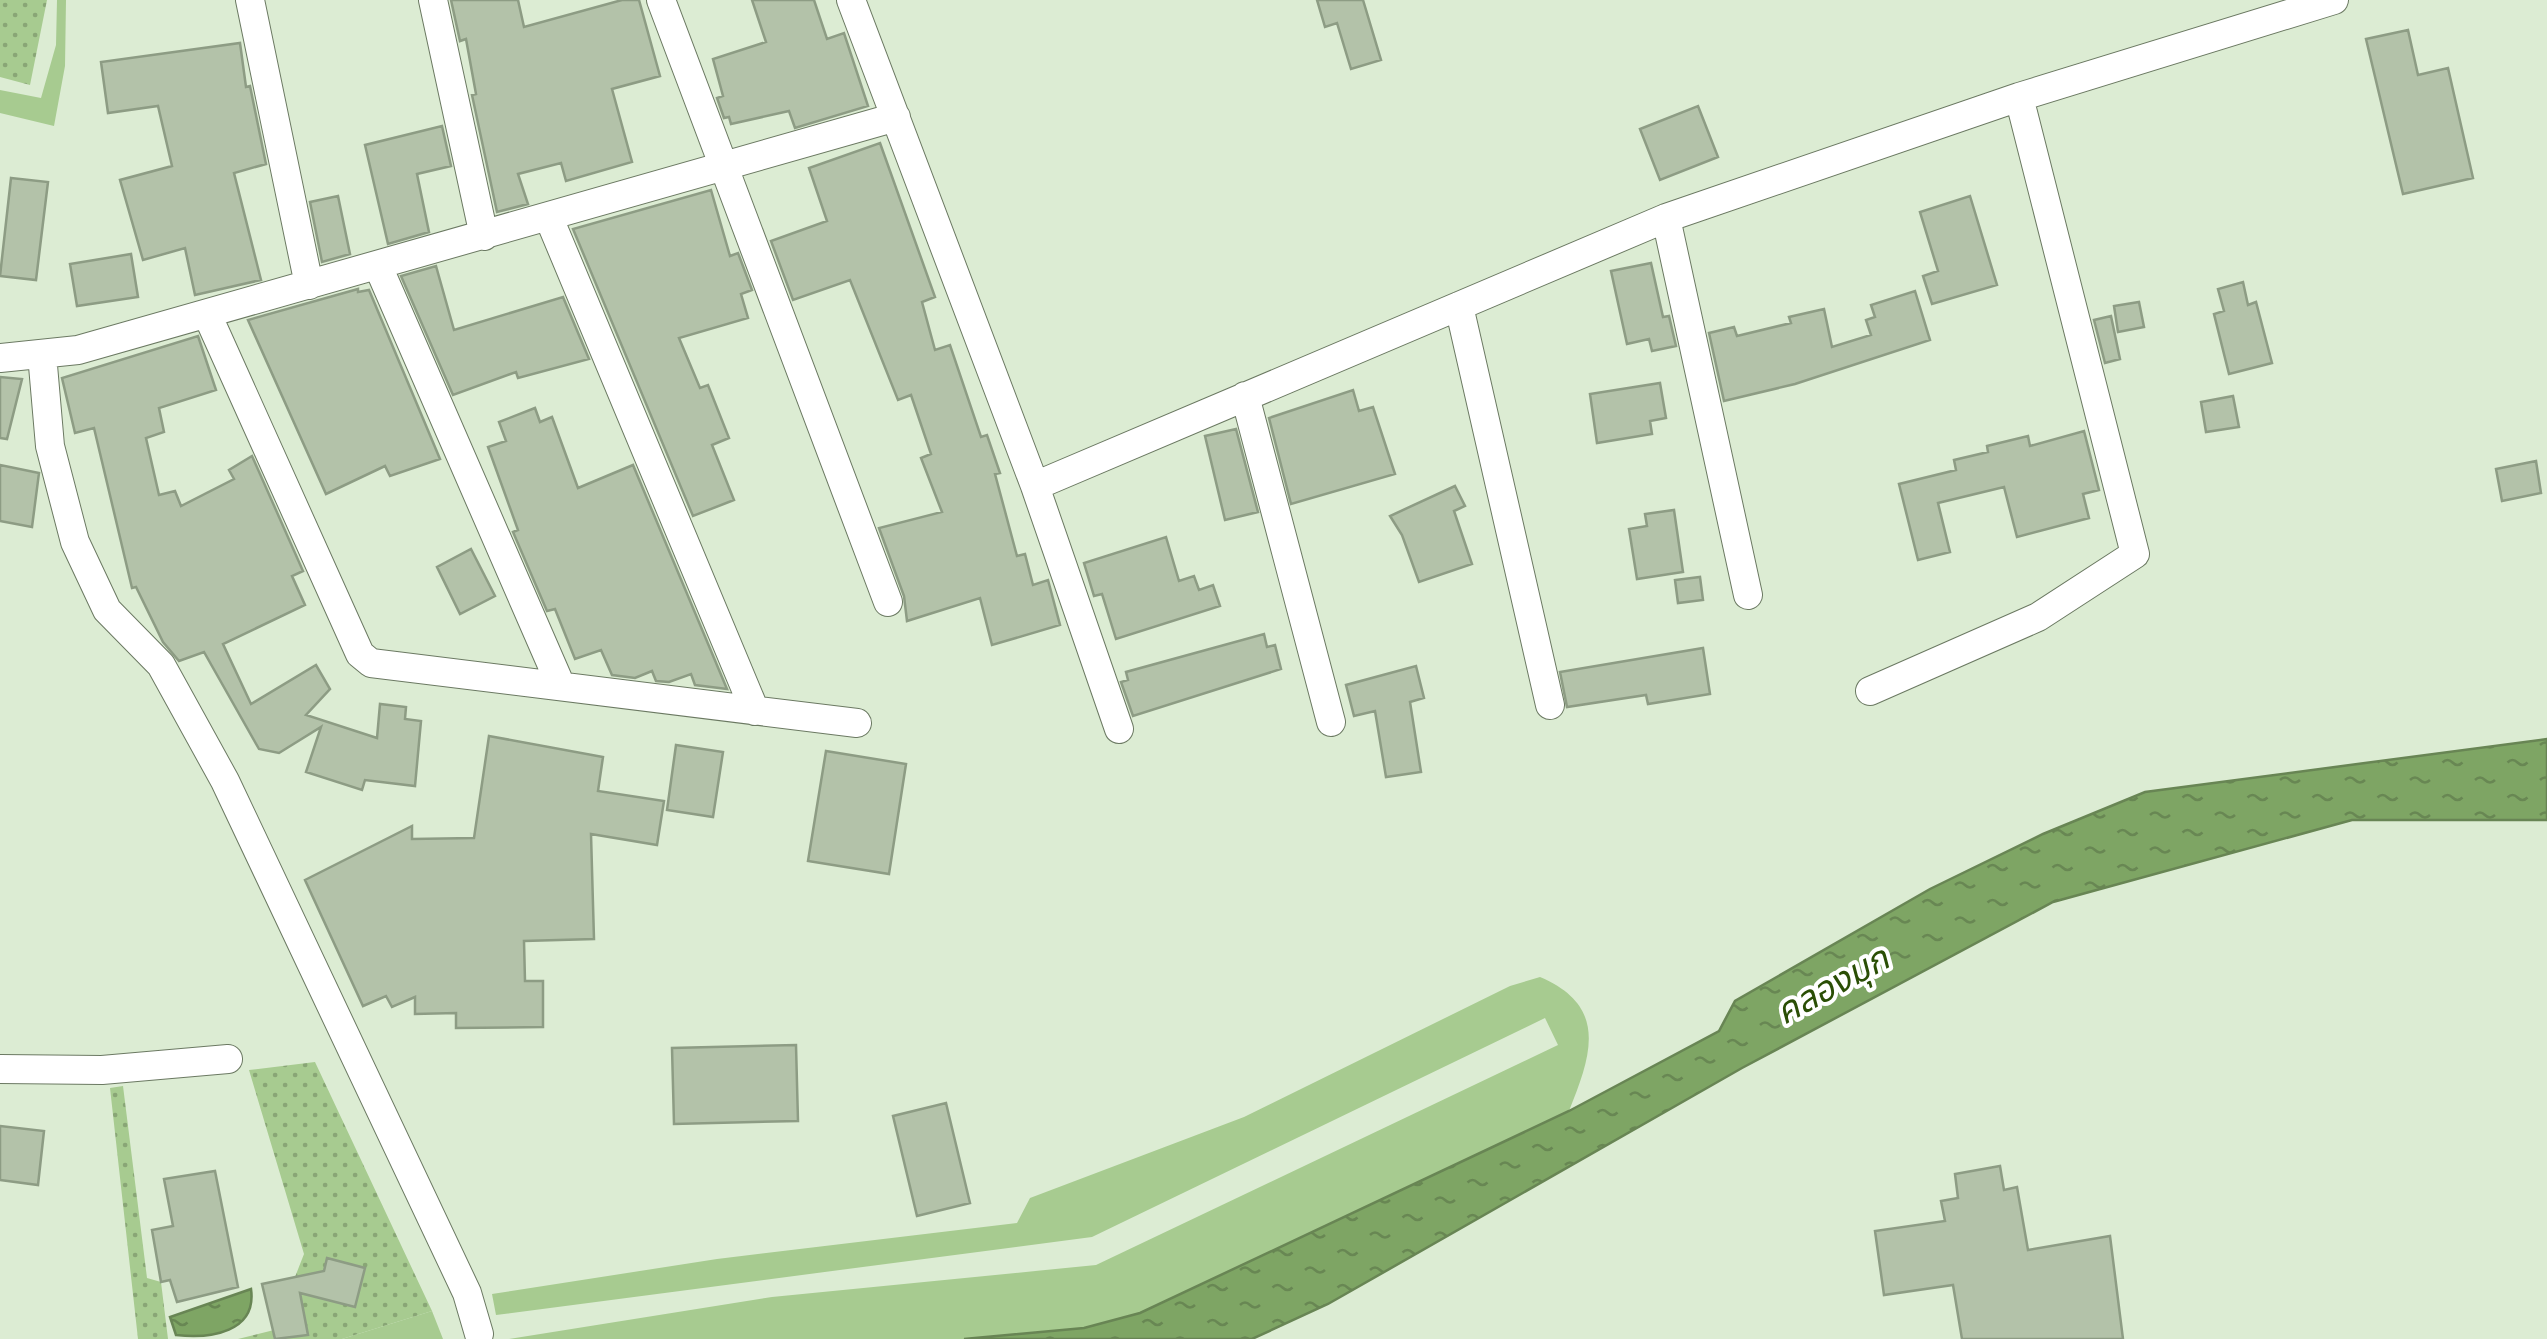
<svg xmlns="http://www.w3.org/2000/svg" width="2547" height="1339" viewBox="0 0 2547 1339" font-family="'Space Grotesk','Noto Sans Thai',sans-serif">
<style>
.green{fill:#a7cb90}
.garden{fill:url(#garden-dots)}
.water{fill:url(#water-ripples);stroke:#688554;stroke-width:2.5}
.building{fill:#b3c2a9;stroke:#8d9c84;stroke-width:2.5}
.lines{fill:none;stroke-linecap:round;stroke-linejoin:round}
.minor-casing{stroke:#6b7962;stroke-width:30}
.minor{stroke:#fff;stroke-width:28}
.labels{text-anchor:middle;stroke-width:8;stroke-linejoin:round;paint-order:stroke}
.water-label{font-size:35px;font-style:italic;fill:#2a4e05;stroke:#fff}
</style>
<defs>
<pattern id="garden-dots" width="8" height="8" patternUnits="userSpaceOnUse" patternTransform="scale(2.5)"><rect width="8" height="8" fill="#a7cb90"/><path d="M2 2h.1M6 6h.1" fill="none" stroke="#89a676" stroke-width="1.8" stroke-linecap="round"/></pattern>
<pattern id="water-ripples" width="26" height="14" patternUnits="userSpaceOnUse" patternTransform="scale(2.5)"><rect width="26" height="14" fill="#7ea564"/><path d="M2 4q2-2 4 0t4 0M15 11q2-2 4 0t4 0" fill="none" stroke="#688753"/></pattern>
</defs>
<rect width="100%" height="100%" fill="#dcecd3"/>
<path class="green" d="M 57,0 L 66,0 L 65,66 L 54,126 L 0,113 L 0,90 L 41,98 L 56,45 Z
M 1540,977 C 1608,1006 1592,1054 1569,1111 L 1140,1313 L 1084,1328 L 964,1339 L 509,1339 L 772,1297 L 1096,1265 L 1558,1045 L 1545,1018 L 1092,1237 L 496,1315 L 492,1294 L 717,1259 L 1017,1223 L 1030,1198 L 1244,1117 L 1510,986 Z
M 432,1311 L 443,1339 L 342,1339 Z"/>
<path class="garden" d="M 0,0 L 47,0 L 30,85 L 0,77 Z
M 315,1062 L 432,1311 L 342,1339 L 238,1339 L 306,1322 L 295,1277 L 304,1254 L 249,1070 Z
M 123,1086 L 147,1278 L 161,1282 L 168,1339 L 138,1339 L 110,1088 Z"/>
<path class="water" d="M 2547,739 L 2547,820 L 2352,820 L 2053,902 L 1742,1068 L 1328,1304 L 1252,1339 L 964,1339 L 1084,1328 L 1140,1313 L 1569,1111 L 1719,1031 L 1735,1001 L 1930,889 L 2043,834 L 2145,792 Z
M 251,1289 C 257,1332 211,1339 176,1335 L 170,1317 Z"/>
<path class="building" d="M 451,0 L 518,0 L 524,27 L 622,0 L 639,0 L 660,76 L 612,89 L 632,162 L 566,181 L 561,163 L 518,174 L 528,204 L 497,212 L 472,95 L 476,94 L 466,39 L 460,41 Z
M 752,0 L 814,0 L 827,39 L 844,33 L 868,106 L 795,128 L 789,111 L 731,124 L 729,117 L 724,118 L 717,98 L 723,96 L 713,59 L 766,42 Z
M 1317,0 L 1363,0 L 1381,60 L 1351,69 L 1337,23 L 1325,27 Z
M 2408,30 L 2418,75 L 2448,68 L 2473,178 L 2403,194 L 2366,39 Z
M 240,43 L 246,87 L 250,86 L 266,164 L 234,173 L 261,280 L 195,295 L 185,248 L 143,260 L 120,180 L 172,166 L 158,106 L 108,113 L 101,62 Z
M 1698,106 L 1718,157 L 1660,180 L 1640,129 Z
M 442,126 L 451,166 L 417,174 L 429,232 L 388,244 L 365,145 Z
M 880,143 L 935,297 L 922,302 L 935,350 L 950,345 L 981,437 L 987,435 L 1000,473 L 995,474 L 1017,556 L 1025,554 L 1033,585 L 1048,580 L 1060,625 L 992,645 L 980,598 L 907,621 L 904,596 L 879,528 L 942,512 L 921,458 L 931,454 L 911,395 L 898,400 L 850,280 L 793,300 L 771,241 L 827,221 L 809,168 Z
M 11,178 L 48,182 L 36,280 L 0,276 Z
M 711,190 L 730,256 L 738,253 L 752,290 L 741,294 L 748,318 L 679,338 L 700,388 L 708,385 L 729,438 L 712,445 L 734,500 L 693,516 L 573,229 Z
M 338,196 L 350,254 L 322,262 L 310,202 Z
M 1970,196 L 1997,285 L 1932,304 L 1923,276 L 1938,271 L 1920,212 Z
M 131,254 L 138,297 L 77,306 L 70,264 Z
M 1651,263 L 1663,317 L 1669,316 L 1676,346 L 1652,351 L 1649,339 L 1627,344 L 1611,271 Z
M 436,266 L 454,330 L 563,297 L 589,359 L 518,378 L 516,372 L 453,395 L 401,276 Z
M 2243,282 L 2248,305 L 2256,302 L 2272,363 L 2229,374 L 2214,314 L 2224,311 L 2218,289 Z
M 358,289 L 358,292 L 369,290 L 440,459 L 390,476 L 385,466 L 326,494 L 248,320 Z
M 1915,291 L 1930,340 L 1795,384 L 1724,401 L 1709,333 L 1734,327 L 1737,336 L 1791,323 L 1789,317 L 1824,309 L 1832,347 L 1871,335 L 1866,320 L 1875,317 L 1871,305 Z
M 2139,302 L 2144,327 L 2118,332 L 2114,306 Z
M 2111,316 L 2120,359 L 2105,363 L 2094,320 Z
M 198,336 L 216,390 L 159,408 L 164,432 L 146,438 L 159,495 L 175,491 L 181,506 L 234,479 L 229,470 L 252,456 L 303,571 L 292,576 L 305,605 L 223,644 L 251,704 L 316,665 L 330,689 L 306,715 L 377,738 L 380,704 L 406,707 L 405,719 L 421,721 L 415,786 L 365,780 L 362,790 L 306,772 L 321,727 L 279,753 L 259,749 L 204,652 L 179,661 L 163,642 L 136,587 L 132,588 L 94,428 L 75,433 L 62,378 Z
M 0,377 L 22,379 L 7,439 L 0,438 Z
M 1660,383 L 1666,418 L 1650,421 L 1652,434 L 1597,443 L 1590,394 Z
M 1353,390 L 1359,411 L 1373,407 L 1395,474 L 1291,504 L 1269,418 Z
M 2233,396 L 2239,427 L 2206,432 L 2201,402 Z
M 535,408 L 540,422 L 552,417 L 578,488 L 633,465 L 727,689 L 695,685 L 691,674 L 669,682 L 656,681 L 652,671 L 635,678 L 612,675 L 601,650 L 575,659 L 555,609 L 547,611 L 513,532 L 518,530 L 488,447 L 506,441 L 499,422 Z
M 1236,429 L 1258,512 L 1225,520 L 1205,436 Z
M 2084,431 L 2099,490 L 2083,494 L 2089,518 L 2017,537 L 2004,487 L 1938,503 L 1950,552 L 1918,560 L 1899,484 L 1956,470 L 1954,460 L 1988,452 L 1987,446 L 2028,436 L 2030,446 Z
M 2536,461 L 2541,493 L 2502,501 L 2496,469 Z
M 0,465 L 39,473 L 32,527 L 0,521 Z
M 1455,486 L 1465,506 L 1454,511 L 1472,564 L 1419,582 L 1402,535 L 1390,516 Z
M 1674,510 L 1683,572 L 1637,579 L 1629,529 L 1647,526 L 1645,514 Z
M 1166,537 L 1179,581 L 1194,576 L 1199,590 L 1213,585 L 1220,606 L 1116,639 L 1102,594 L 1094,596 L 1084,563 Z
M 471,549 L 495,596 L 460,614 L 437,567 Z
M 1700,577 L 1703,600 L 1678,603 L 1675,580 Z
M 1264,634 L 1267,647 L 1275,645 L 1281,669 L 1133,716 L 1121,682 L 1128,680 L 1126,672 Z
M 1703,648 L 1710,694 L 1648,704 L 1646,695 L 1567,707 L 1560,672 Z
M 1416,666 L 1424,698 L 1410,702 L 1421,772 L 1386,777 L 1375,711 L 1354,716 L 1346,685 Z
M 489,736 L 603,757 L 598,791 L 664,801 L 657,845 L 591,834 L 594,939 L 524,941 L 525,981 L 543,981 L 543,1027 L 456,1028 L 456,1013 L 415,1014 L 415,997 L 392,1007 L 386,996 L 363,1006 L 305,880 L 412,826 L 412,839 L 474,838 Z
M 676,745 L 723,752 L 713,817 L 667,810 Z
M 826,751 L 906,764 L 889,874 L 808,861 Z
M 796,1045 L 798,1121 L 674,1124 L 672,1048 Z
M 946,1103 L 970,1203 L 917,1216 L 893,1116 Z
M 0,1126 L 44,1131 L 38,1185 L 0,1180 Z
M 2000,1166 L 2004,1190 L 2017,1187 L 2028,1250 L 2110,1236 L 2123,1339 L 1962,1339 L 1953,1285 L 1884,1295 L 1875,1231 L 1945,1221 L 1941,1201 L 1958,1198 L 1955,1174 Z
M 215,1171 L 238,1287 L 177,1302 L 170,1280 L 161,1282 L 152,1230 L 173,1226 L 164,1179 Z
M 327,1258 L 365,1268 L 355,1307 L 300,1293 L 308,1335 L 275,1339 L 262,1284 L 324,1271 Z"/>
<g class="lines">
<g class="minor-casing">
<path id="minor" d="M 250,0 L 309,285
M 433,0 L 484,236
M 661,0 L 888,602
M 851,0 L 1035,486 L 1119,729
M 549,218 L 755,711
M 1666,218 L 1748,595
M 378,266 L 561,686
M 1459,306 L 1550,705
M 207,314 L 360,654 L 371,663 L 857,723
M 42,354 L 50,446 L 75,542 L 107,610 L 161,665 L 225,781 L 467,1293 L 479,1334
M 0,358 L 78,350 L 896,117
M 1245,396 L 1331,722
M 1035,486 L 1666,218 L 2019,97 L 2334,0
M 1870,691 L 2038,617 L 2135,554 L 2019,97
M 0,1069 L 102,1070 L 228,1059"/>
</g>
<use href="#minor" class="minor"/>
</g>
<g class="labels">
<g class="water-label">
<text transform="translate(1832 985) rotate(-29)" y="12">คลองมุก</text>
</g>
</g>
</svg>
